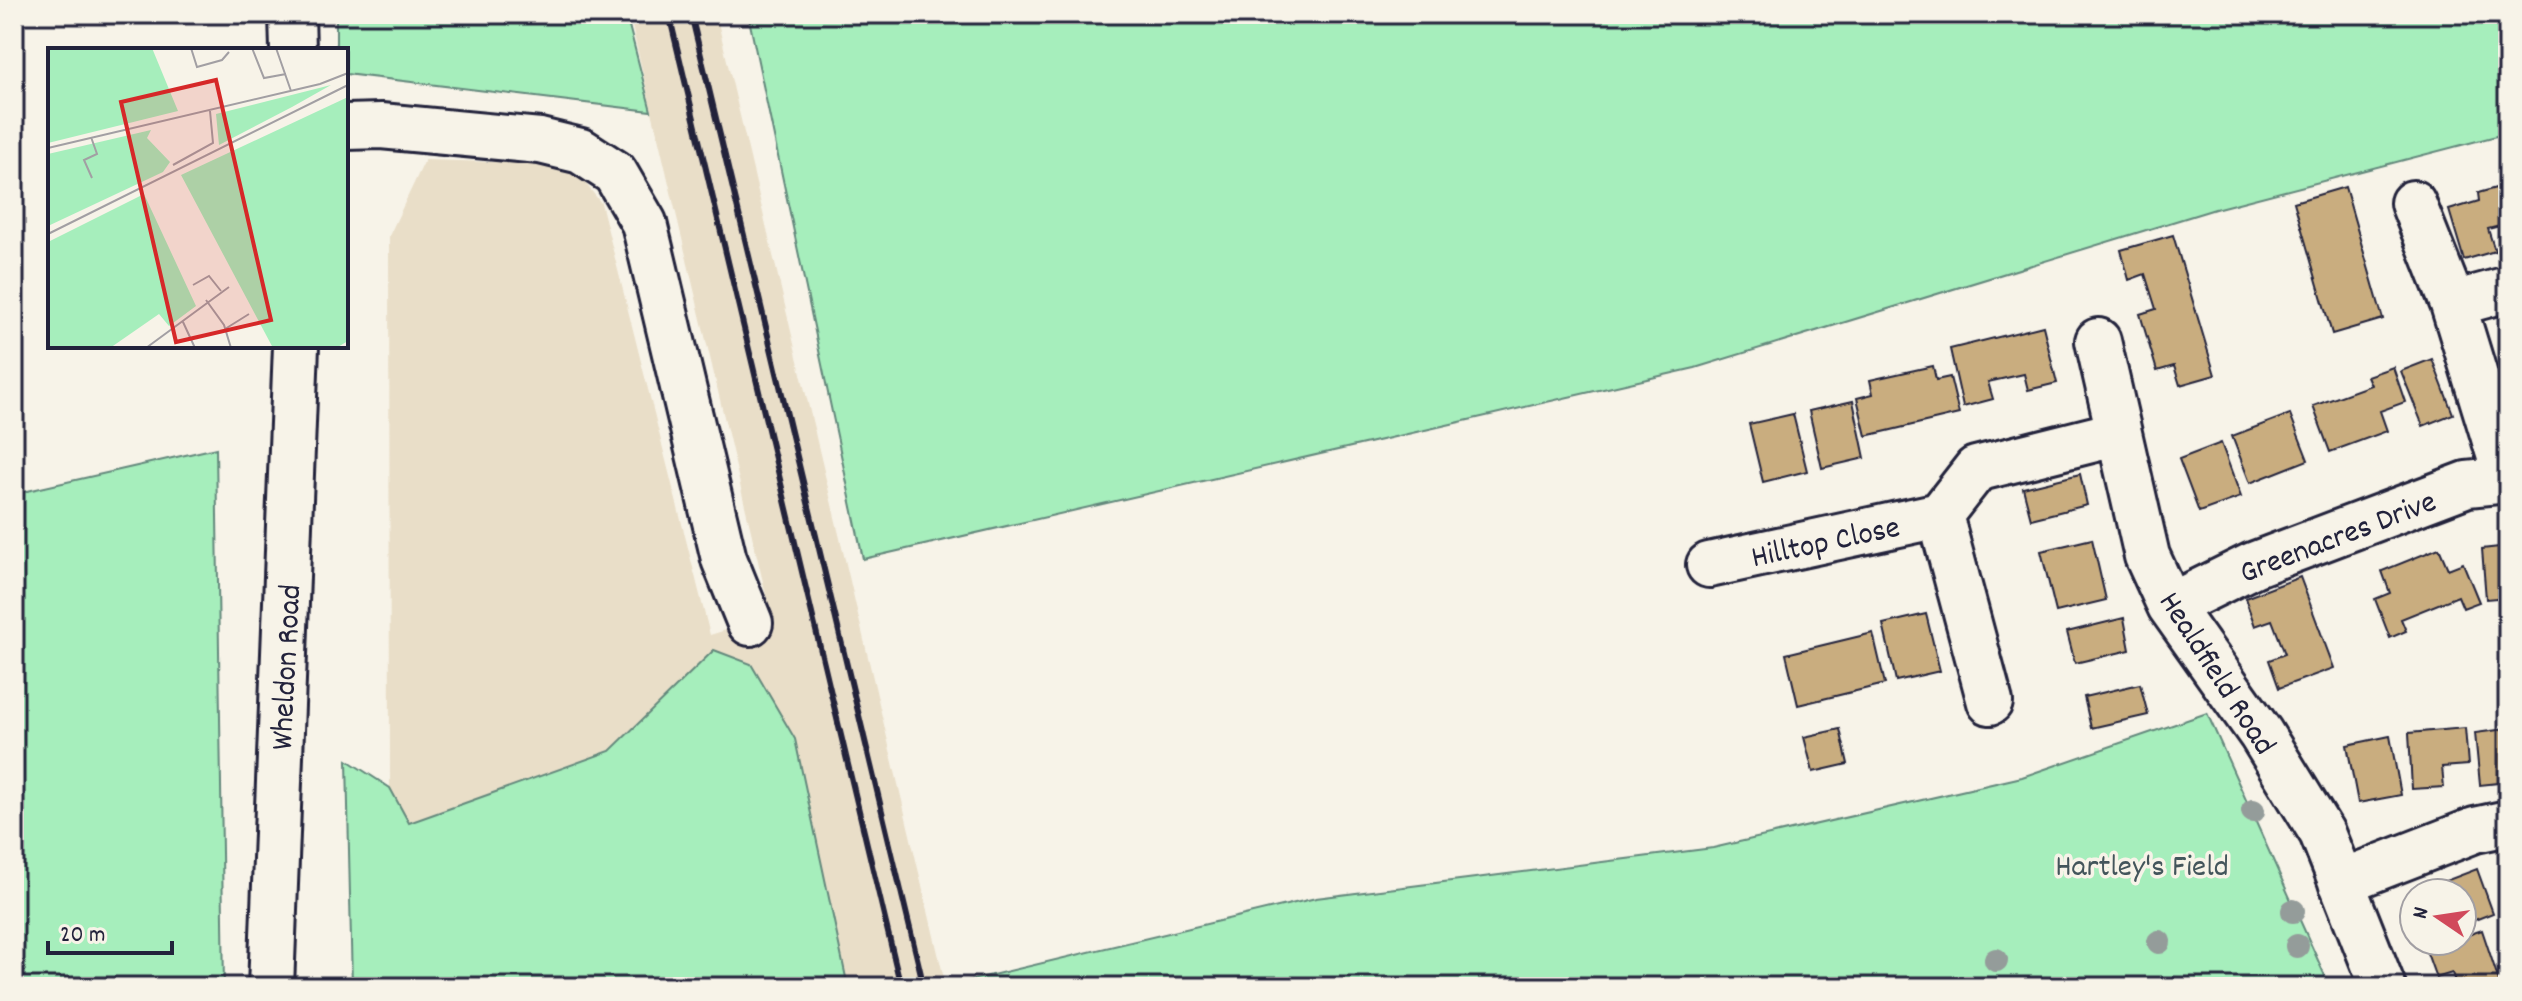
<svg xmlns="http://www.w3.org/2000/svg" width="2522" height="1001" viewBox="0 0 2522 1001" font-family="Dekko,sans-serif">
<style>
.built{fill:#e9dec8}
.green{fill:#a6eebc;stroke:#64887c;stroke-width:2}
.building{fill:#c9ad7f;stroke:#22223b;stroke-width:2}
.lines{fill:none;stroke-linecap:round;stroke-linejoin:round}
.minor-casing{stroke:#22223b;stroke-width:50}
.minor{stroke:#f7f3e8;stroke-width:44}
.rail{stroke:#22223b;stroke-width:6}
.tree{fill:#949c9a}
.labels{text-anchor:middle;stroke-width:7;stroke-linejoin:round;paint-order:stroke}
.street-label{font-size:32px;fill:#22223b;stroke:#f7f3e8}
.park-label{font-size:32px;fill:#43555b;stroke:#f7f3e8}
.inset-road{fill:none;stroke:#a29fa3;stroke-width:2}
.view{fill:#d62828;fill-opacity:0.15;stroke:#d62828;stroke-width:4}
.inset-edge{fill:none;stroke:#22223b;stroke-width:4}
</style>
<rect width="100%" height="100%" fill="#f7f3e8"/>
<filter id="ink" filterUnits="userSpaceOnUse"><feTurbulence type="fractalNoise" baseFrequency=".0125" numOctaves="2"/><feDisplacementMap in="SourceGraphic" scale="16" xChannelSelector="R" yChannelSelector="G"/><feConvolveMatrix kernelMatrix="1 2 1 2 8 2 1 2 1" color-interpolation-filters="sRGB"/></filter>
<g filter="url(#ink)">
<path class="built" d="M 629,14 L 716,14 L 946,987 L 443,987 L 408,823 L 390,788 L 389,236 L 425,160 L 557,164 L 582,179 L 601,203 L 710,635 L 771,616 Z"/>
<path class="green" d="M 336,14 L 626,14 L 651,111 L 346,74 L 346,50 L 336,50 Z
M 748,14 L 2508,14 L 2508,133 L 2215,209 L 1695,368 L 863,559 Z
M 216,448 L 224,987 L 14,987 L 14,494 Z
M 714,650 L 751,664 L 795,739 L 848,987 L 352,987 L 347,760 L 390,788 L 409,823 L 610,751 Z
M 2207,713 L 2330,987 L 969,987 L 967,981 L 1316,898 L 1713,848 L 2022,777 Z"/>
<path class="building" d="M 14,14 L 22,14 L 23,32 L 14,56 Z
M 2503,186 L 2508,202 L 2508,224 L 2488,229 L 2495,251 L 2464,260 L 2449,210 L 2479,201 L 2478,193 Z
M 2345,187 L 2383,319 L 2332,334 L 2294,202 Z
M 2173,235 L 2215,375 L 2180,385 L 2174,366 L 2157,371 L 2140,314 L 2156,309 L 2145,274 L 2129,280 L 2121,250 Z
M 2043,326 L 2057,383 L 2028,390 L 2024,374 L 1988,382 L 1993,399 L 1963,407 L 1950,349 Z
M 2432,359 L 2453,414 L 2423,426 L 2401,371 Z
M 1933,366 L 1936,380 L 1950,377 L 1959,414 L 1866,436 L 1857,398 L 1873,394 L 1870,380 Z
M 2393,367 L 2405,402 L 2380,411 L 2387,431 L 2330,452 L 2313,406 L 2371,385 L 2367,376 Z
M 1853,401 L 1865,458 L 1822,468 L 1809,411 Z
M 1793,414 L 1807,471 L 1763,482 L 1749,424 Z
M 2290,414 L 2308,460 L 2250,483 L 2232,436 Z
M 2221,443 L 2241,497 L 2199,512 L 2179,459 Z
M 2080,474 L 2087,505 L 2031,519 L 2023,488 Z
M 2092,539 L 2106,600 L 2056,612 L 2041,551 Z
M 2508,546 L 2508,597 L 2486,599 L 2482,549 Z
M 2439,548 L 2448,569 L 2463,563 L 2479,602 L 2463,608 L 2458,596 L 2401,619 L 2406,631 L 2390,638 L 2375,599 L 2390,593 L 2382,571 Z
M 2300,577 L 2334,668 L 2279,688 L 2269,660 L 2285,654 L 2272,620 L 2255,626 L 2245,598 Z
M 1926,614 L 1940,671 L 1896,681 L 1883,624 Z
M 2124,618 L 2130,650 L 2075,663 L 2067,632 Z
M 1873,633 L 1885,684 L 1798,705 L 1786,654 Z
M 2140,684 L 2148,715 L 2091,728 L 2084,697 Z
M 2465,728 L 2468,765 L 2442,767 L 2444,787 L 2412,789 L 2409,733 Z
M 1840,729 L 1848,764 L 1813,772 L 1804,737 Z
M 2506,729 L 2508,782 L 2480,785 L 2475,733 Z
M 2390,736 L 2401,795 L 2358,803 L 2347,745 Z
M 2477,869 L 2493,913 L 2462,925 L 2462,893 L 2429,893 L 2427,888 Z
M 2482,930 L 2501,987 L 2457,987 L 2452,973 L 2436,978 L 2426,950 L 2451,941 L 2462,941 L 2462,937 Z"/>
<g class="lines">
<g class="minor-casing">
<path id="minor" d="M 292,14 L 293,50
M 346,127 L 381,126 L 540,141 L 581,151 L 615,173 L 644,223 L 724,559 L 750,623
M 2413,203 L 2453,304 L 2507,480
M 2453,304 L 2508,289
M 2098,341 L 2147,556 L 2170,606 L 2261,734 L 2322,833 L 2383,987
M 1709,565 L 1940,515
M 2170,606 L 2253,565 L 2467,484 L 2508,480
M 1990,702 L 1940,515 L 1976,469 L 2119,433
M 2341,882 L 2475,830 L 2508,823
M 271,987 L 296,346"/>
</g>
<use href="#minor" class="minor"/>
<path class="rail" d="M 669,14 L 901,987
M 691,14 L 924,987"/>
</g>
<g class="tree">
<circle cx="2253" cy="811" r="12"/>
<circle cx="2293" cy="911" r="12"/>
<circle cx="2159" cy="942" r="12"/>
<circle cx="2297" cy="946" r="12"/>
<circle cx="1996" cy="960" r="12"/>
</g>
</g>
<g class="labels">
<g class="street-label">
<text transform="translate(2337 535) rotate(-21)" y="11">Greenacres Drive</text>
<text transform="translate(1825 540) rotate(-12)" y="11">Hilltop Close</text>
<text transform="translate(284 667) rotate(-87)" y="11">Wheldon Road</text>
<text transform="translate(2219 672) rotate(57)" y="11">Healdfield Road</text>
</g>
<g class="park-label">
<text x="2142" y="875">Hartley's Field</text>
</g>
</g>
<g transform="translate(48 48)">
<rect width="300" height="300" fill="#f7f3e8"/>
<path d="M 0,0 L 104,0 L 130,63 L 0,95 ZM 283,37 L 244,59 L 171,97 L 168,66 ZM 300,49 L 300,293 L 288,300 L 225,300 L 133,127 ZM 103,82 L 99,90 L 122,114 L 115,124 L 0,178 L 0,106 ZM 96,146 L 148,258 L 121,278 L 111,266 L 62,300 L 0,300 L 0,194 Z" fill="#a6eebc"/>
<path class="inset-road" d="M 143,0 L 149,19 L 174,12 L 181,4M 204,0 L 216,30 L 238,26M 228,0 L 243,43M 43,89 L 49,106 L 36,112 L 44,130M 0,100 L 272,36 L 300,25M 125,117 L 165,95 L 162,63M 0,186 L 300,37M 145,237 L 161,228 L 173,243M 158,252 L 176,277 L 183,300M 135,274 L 147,300M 177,281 L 201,266M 98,300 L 181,239"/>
<path class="view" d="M 168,32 L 223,272 L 128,294 L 73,54 Z"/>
<rect width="300" height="300" class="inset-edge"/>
</g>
<rect width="2522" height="1001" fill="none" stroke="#f7f3e8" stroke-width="48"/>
<rect x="24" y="24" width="2474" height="953" fill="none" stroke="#22223b" stroke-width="3" filter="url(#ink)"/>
<g transform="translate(2438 917) rotate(283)"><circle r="38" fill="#f7f3e8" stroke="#a29fa3" stroke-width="2"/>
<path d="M0-6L14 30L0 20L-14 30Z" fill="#d1495b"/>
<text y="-12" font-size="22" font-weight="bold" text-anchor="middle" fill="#22223b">N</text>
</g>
<path d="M48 941v12h124v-12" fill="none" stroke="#22223b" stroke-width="4"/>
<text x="60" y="941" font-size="24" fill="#22223b" stroke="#f7f3e8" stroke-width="6" paint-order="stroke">20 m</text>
</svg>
